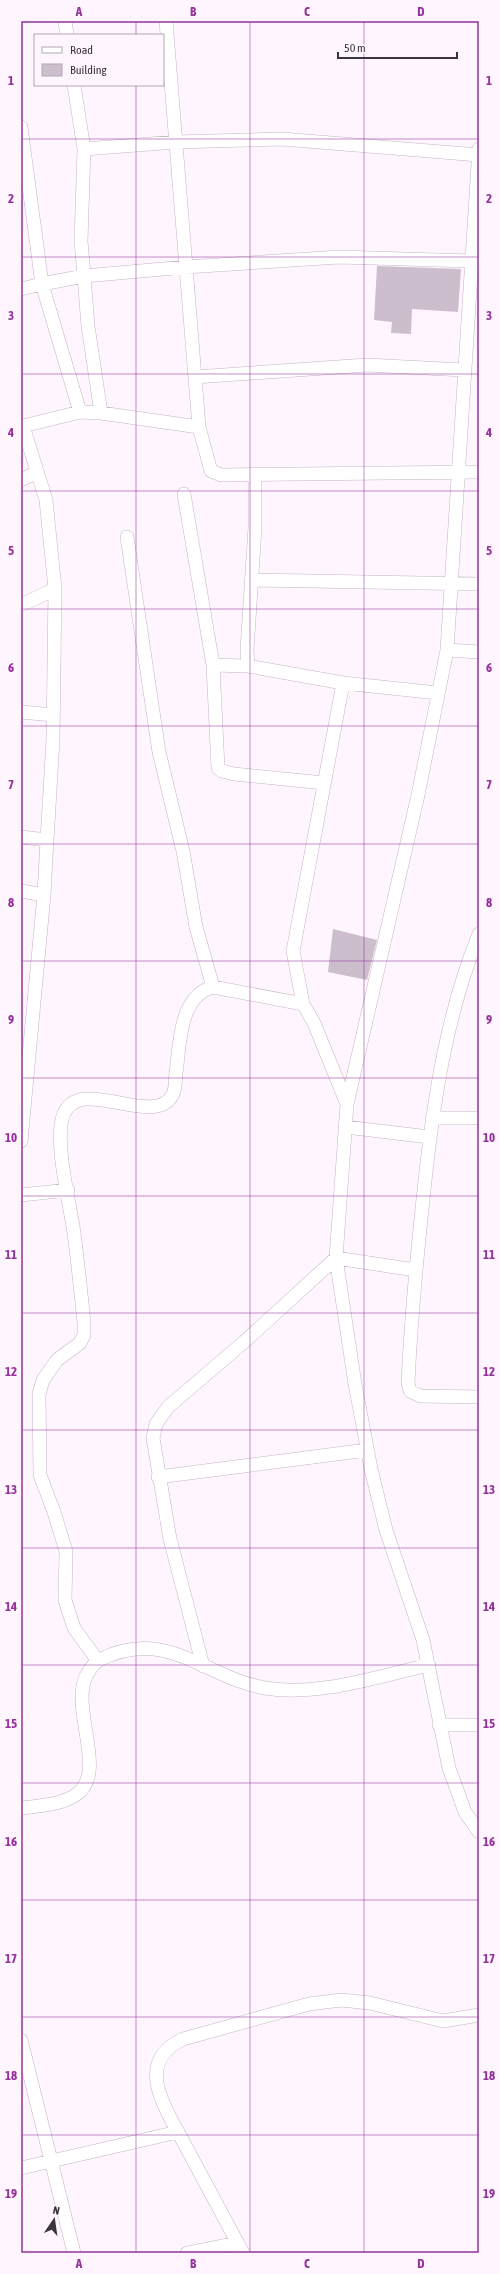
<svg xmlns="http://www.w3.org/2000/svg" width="500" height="2274" viewBox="0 0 500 2274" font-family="'Asap Condensed',sans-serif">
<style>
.building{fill:#cdbecd}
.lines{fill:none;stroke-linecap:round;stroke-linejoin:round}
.street-casing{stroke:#c4b5c4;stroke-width:14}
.street{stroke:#fff;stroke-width:13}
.grid{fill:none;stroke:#94339b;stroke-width:1;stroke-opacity:0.55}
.neatline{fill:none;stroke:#94339b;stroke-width:1.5}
.grid-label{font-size:13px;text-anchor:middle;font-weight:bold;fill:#94339b}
</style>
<rect width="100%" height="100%" fill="#fff5ff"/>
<path class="building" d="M 377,266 L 461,269 L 458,312 L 412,309 L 411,334 L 391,333 L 392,322 L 374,320 Z
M 333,929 L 377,940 L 367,980 L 328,972 Z"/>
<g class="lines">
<g class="street-casing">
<path id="street" d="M 65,21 L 67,35
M 166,21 L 199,427 L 211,471 L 221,475 L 479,472
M 74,85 L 84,149 L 81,241 L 84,276 L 88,326 L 101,413
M 21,127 L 42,284 L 84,276 L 186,267 L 339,257 L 472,261
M 84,149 L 176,142 L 282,139 L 479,155
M 21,289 L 42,284 L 80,412
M 195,377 L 367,365 L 464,370
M 255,475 L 255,527 L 247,650 L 248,666 L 343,683 L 293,951 L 303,1004 L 314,1023 L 347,1104 L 336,1258 L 355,1384 L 371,1469 L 386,1530 L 423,1640 L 449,1768 L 465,1812 L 479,1832
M 21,480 L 37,472
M 184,494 L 213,665 L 248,666
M 127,537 L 159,752 L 183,851 L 196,927 L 213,987
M 252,580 L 479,584
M 21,605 L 55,589
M 447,650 L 479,652
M 213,665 L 218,768 L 222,771 L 234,774 L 324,783
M 343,683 L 438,693
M 21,712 L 53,715
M 21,837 L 47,840 L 53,740 L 55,589 L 46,500 L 23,426 L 80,412 L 101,413 L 199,427
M 21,891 L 44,895
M 479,934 C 446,1015 433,1104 424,1190 C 417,1255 411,1318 408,1383 L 410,1391 L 420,1396 L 479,1397
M 347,1104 L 418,795 L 447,650 L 479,149
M 432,1118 L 479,1118
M 346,1127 L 429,1137
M 21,1141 L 44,895 L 47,840
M 21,1195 L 68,1190
M 158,1477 L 367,1450
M 98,1661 L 74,1628 L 65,1600 L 66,1551 L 54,1512 L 40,1475 L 39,1394 L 43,1380 L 57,1360 L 80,1343 L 84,1335 L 84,1323 C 81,1293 78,1263 74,1233 C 70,1204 54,1142 63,1116 C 78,1072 155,1131 173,1094 C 176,1088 175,1079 176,1073 C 180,1044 179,996 213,987 L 303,1004
M 203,1666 L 170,1539 L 153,1438 L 156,1424 L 168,1407 L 244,1342 L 336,1258 L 415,1270
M 439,1725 L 479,1725
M 21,1808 C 38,1806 59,1805 74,1796 C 110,1775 70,1712 86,1676 C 89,1671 93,1663 99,1660 C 167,1626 203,1677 265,1688 C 319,1697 378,1676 429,1665
M 21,2040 L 74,2253
M 178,2132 L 243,2253
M 21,2168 L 178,2132 C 160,2100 138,2060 183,2039 L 309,2004 L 341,2000 L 370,2003 L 443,2021 L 479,2015
M 187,2253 L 237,2243"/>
</g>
<use href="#street" class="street"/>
</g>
<path class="grid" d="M 136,21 L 136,35M 250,21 L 250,2253M 364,21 L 364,2253M 136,85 L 136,2253M 21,139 L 479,139M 21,257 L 479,257M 21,374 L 479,374M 21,491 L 479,491M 21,609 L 479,609M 21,726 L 479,726M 21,844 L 479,844M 21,961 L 479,961M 21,1078 L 479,1078M 21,1196 L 479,1196M 21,1313 L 479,1313M 21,1430 L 479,1430M 21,1548 L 479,1548M 21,1665 L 479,1665M 21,1783 L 479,1783M 21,1900 L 479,1900M 21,2017 L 479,2017M 21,2135 L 479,2135"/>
<rect width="500" height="2274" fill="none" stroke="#fff5ff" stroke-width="44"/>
<rect x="34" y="34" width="130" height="52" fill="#fff5ff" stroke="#b0a8b1"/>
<rect x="42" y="47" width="20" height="6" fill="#ffffff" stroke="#b0a8b1"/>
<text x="70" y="54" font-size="12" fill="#3a343b">Road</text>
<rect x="42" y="64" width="20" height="12" fill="#cdbecd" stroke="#b0a8b1"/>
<text x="70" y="74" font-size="12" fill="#3a343b">Building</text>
<g transform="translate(54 2220) rotate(13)" stroke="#fff5ff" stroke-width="3" paint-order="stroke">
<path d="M0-3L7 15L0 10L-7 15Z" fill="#3a343b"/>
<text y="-6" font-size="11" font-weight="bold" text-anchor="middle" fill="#3a343b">N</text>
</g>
<path d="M338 52v6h119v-6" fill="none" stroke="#3a343b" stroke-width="2"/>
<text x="344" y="52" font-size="12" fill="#3a343b" stroke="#fff5ff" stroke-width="3" paint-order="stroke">50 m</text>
<rect x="22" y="22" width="456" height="2230" class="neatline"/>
<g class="grid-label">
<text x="79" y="16">A</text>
<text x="193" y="16">B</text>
<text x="307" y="16">C</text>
<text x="421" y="16">D</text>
<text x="11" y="85">1</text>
<text x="489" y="85">1</text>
<text x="11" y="203">2</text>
<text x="489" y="203">2</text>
<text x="11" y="320">3</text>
<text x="489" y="320">3</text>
<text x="11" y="437">4</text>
<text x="489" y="437">4</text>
<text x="11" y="555">5</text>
<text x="489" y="555">5</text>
<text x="11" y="672">6</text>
<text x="489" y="672">6</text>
<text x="11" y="789">7</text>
<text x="489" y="789">7</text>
<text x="11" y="907">8</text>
<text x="489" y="907">8</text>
<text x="11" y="1024">9</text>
<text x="489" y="1024">9</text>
<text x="11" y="1142">10</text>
<text x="489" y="1142">10</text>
<text x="11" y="1259">11</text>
<text x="489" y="1259">11</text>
<text x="11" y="1376">12</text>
<text x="489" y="1376">12</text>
<text x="11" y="1494">13</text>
<text x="489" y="1494">13</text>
<text x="11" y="1611">14</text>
<text x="489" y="1611">14</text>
<text x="11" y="1728">15</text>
<text x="489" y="1728">15</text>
<text x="11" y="1846">16</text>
<text x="489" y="1846">16</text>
<text x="11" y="1963">17</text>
<text x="489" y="1963">17</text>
<text x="11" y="2080">18</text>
<text x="489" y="2080">18</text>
<text x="11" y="2198">19</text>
<text x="489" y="2198">19</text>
<text x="79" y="2268">A</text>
<text x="193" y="2268">B</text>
<text x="307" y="2268">C</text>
<text x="421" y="2268">D</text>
</g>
</svg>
